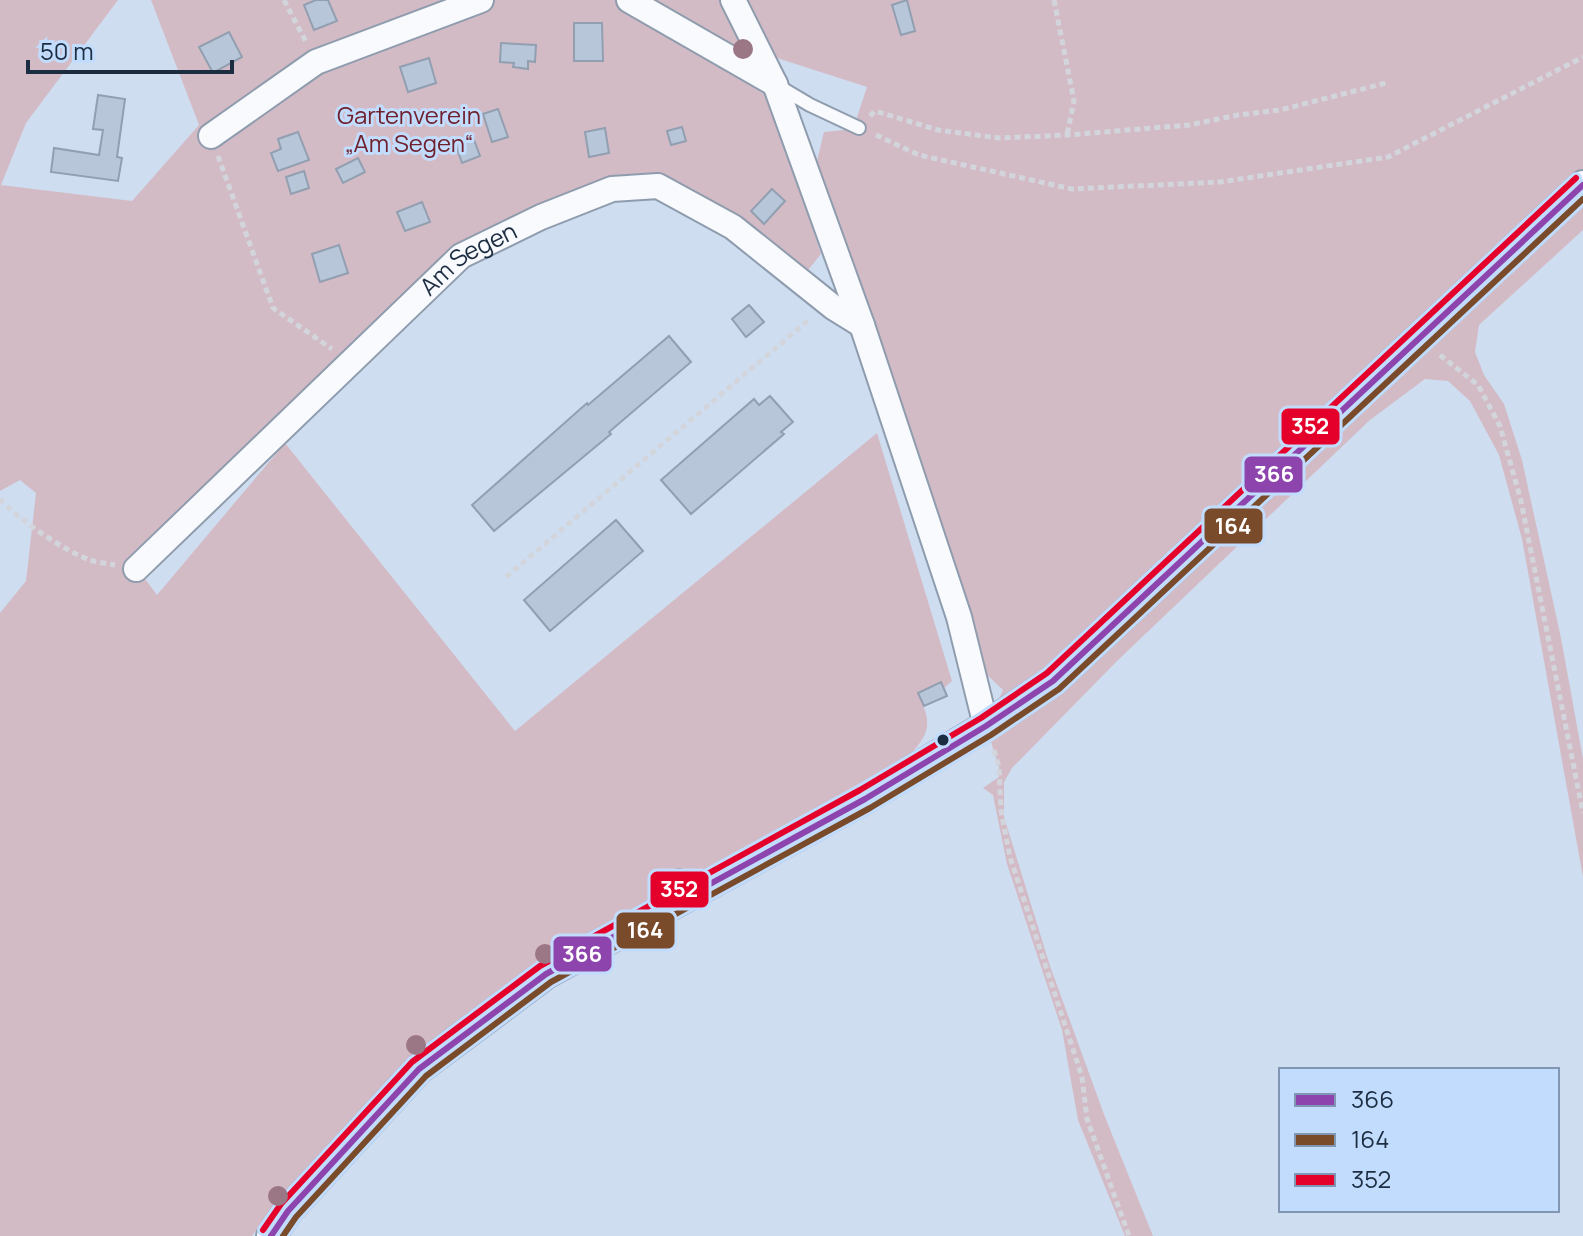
<svg xmlns="http://www.w3.org/2000/svg" width="1583" height="1236" viewBox="0 0 1583 1236" font-family="Manrope,sans-serif">
<style>
.green{fill:#d3bbc6}
.building{fill:#b8c6d9;stroke:#919fb1;stroke-width:2}
.lines{fill:none;stroke-linecap:round;stroke-linejoin:round}
.service-casing{stroke:#8f9cae;stroke-width:16}
.minor-casing{stroke:#8f9cae;stroke-width:28}
.tertiary-casing{stroke:#8f9cae;stroke-width:32}
.path{stroke:#d2d5dc;stroke-width:5;stroke-dasharray:6 4;stroke-linecap:butt}
.service{stroke:#f8fafd;stroke-width:12}
.minor{stroke:#f8fafd;stroke-width:24}
.tertiary{stroke:#f8fafd;stroke-width:28}
.bus-1-casing{stroke:#c2dcfd;stroke-width:12}
.bus-2-casing{stroke:#c2dcfd;stroke-width:12}
.bus-3-casing{stroke:#c2dcfd;stroke-width:12}
.bus-1{stroke:#8e44ad;stroke-width:6}
.bus-2{stroke:#7a4b2a;stroke-width:6}
.bus-3{stroke:#e4002b;stroke-width:6}
.tree{fill:#9b7685}
.bus-dot{fill:#1c2d42;stroke:#c2dcfd;stroke-width:3}
.labels{text-anchor:middle;stroke-width:6;stroke-linejoin:round;paint-order:stroke}
.park-label{font-size:24px;fill:#70212e;stroke:#c2dcfd}
.street-label{font-size:24px;fill:#1c2d42;stroke:#c2dcfd}
.line-badge{stroke:#c2dcfd;stroke-width:3}
.badge-label{font-size:22px;text-anchor:middle;font-weight:bold;fill:#fff}
</style>
<rect width="100%" height="100%" fill="#cfddf0"/>
<path class="green" d="M 0,0 L 118,0 L 26,123 L 1,185 L 132,201 L 199,125 L 151,0 L 720,0 L 739,38 L 725,68 L 771,99 L 821,254 L 804,275 L 670,183 L 455,250 L 344,351 L 339,360 L 131,560 L 157,595 L 285,443 L 515,731 L 877,433 L 952,681 L 944,688 L 941,683 L 918,693 C 933,725 930,733 907,758 L 598,928 L 486,999 L 401,1069 L 278,1201 L 252,1236 L 0,1236 L 0,613 L 26,581 L 36,493 L 20,480 L 0,491 Z
M 745,0 L 1583,0 L 1583,230 L 1479,325 L 1475,352 L 1484,375 L 1504,404 L 1522,460 L 1561,638 L 1583,759 L 1583,877 L 1522,539 L 1499,455 L 1470,401 L 1448,381 L 1425,379 L 1370,420 L 1117,661 L 1012,768 L 1004,782 L 1004,817 L 1050,966 L 1105,1117 L 1153,1236 L 1125,1236 L 1078,1120 L 1062,1030 L 1007,864 L 993,795 L 983,788 L 999,777 L 999,767 L 986,726 L 1003,690 L 984,672 L 817,161 L 824,132 L 853,129 L 867,87 L 774,57 Z"/>
<path class="building" d="M 316,0 L 328,0 L 337,21 L 314,30 L 304,5 Z
M 907,0 L 915,31 L 901,35 L 892,5 Z
M 574,23 L 602,23 L 603,61 L 574,61 Z
M 229,32 L 242,57 L 213,73 L 199,47 Z
M 501,43 L 536,45 L 535,62 L 528,61 L 528,69 L 513,67 L 514,63 L 500,62 Z
M 429,58 L 436,83 L 408,92 L 400,67 Z
M 98,95 L 125,99 L 117,157 L 122,158 L 118,181 L 51,172 L 54,148 L 99,155 L 103,130 L 93,129 Z
M 498,109 L 508,137 L 492,142 L 483,114 Z
M 682,127 L 686,141 L 671,145 L 667,131 Z
M 605,128 L 609,153 L 589,157 L 585,132 Z
M 298,132 L 309,160 L 278,171 L 271,153 L 281,149 L 278,139 Z
M 473,137 L 480,156 L 462,163 L 455,143 Z
M 358,158 L 365,172 L 343,183 L 336,169 Z
M 304,171 L 309,188 L 291,194 L 286,177 Z
M 772,189 L 785,201 L 764,224 L 751,211 Z
M 422,202 L 430,222 L 405,231 L 397,212 Z
M 339,245 L 348,273 L 320,282 L 312,254 Z
M 749,305 L 764,322 L 746,337 L 732,319 Z
M 669,336 L 691,362 L 609,432 L 611,434 L 494,531 L 472,505 L 587,403 L 588,405 Z
M 770,396 L 793,422 L 781,432 L 784,434 L 691,514 L 661,480 L 754,399 L 759,405 Z
M 616,520 L 643,551 L 550,631 L 524,600 Z
M 941,682 L 947,696 L 924,706 L 918,693 Z"/>
<g class="lines">
<g class="service-casing">
<path id="service" d="M 778,86 L 810,105 L 859,128"/>
</g>
<g class="minor-casing">
<g id="minor">
<path d="M 629,0 L 775,84"/>
<path d="M 733,0 L 775,84 L 862,325 L 959,617 L 986,726"/>
<path d="M 211,136 L 316,62 L 481,0"/>
<path id="s1" d="M 136,569 L 461,256 L 541,217 L 612,189 L 658,186 L 733,227 L 833,307 L 862,325"/>
</g>
</g>
<g class="tertiary-casing">
<path id="tertiary" d="M 271,1236 L 288,1211 L 419,1069 L 546,974 L 865,799 L 986,726 L 1053,681 L 1583,185"/>
</g>
<path class="path" d="M 284,0 L 306,42
M 1054,0 L 1074,101 L 1067,135
M 870,116 L 875,111 L 938,130 L 999,138 L 1067,135 L 1189,125 L 1238,115 L 1280,110 L 1386,83
M 876,135 L 919,155 L 1072,189 L 1220,182 L 1388,157 L 1583,57
M 218,156 L 273,308 L 332,349
M 1440,355 L 1478,385 L 1500,426 L 1521,501 L 1583,813
M 0,499 C 16,518 66,552 90,560 C 98,563 107,563 115,565
M 506,577 L 811,318
M 994,750 L 999,767 L 1001,811 L 1010,857 L 1082,1077 L 1087,1119 L 1129,1236"/>
<use href="#service" class="service"/>
<use href="#minor" class="minor"/>
<use href="#tertiary" class="tertiary"/>
<g class="bus-1-casing">
<path id="bus-1" d="M 271,1236 L 288,1211 L 419,1069 L 546,974 L 865,799 L 986,726 L 1053,681 L 1583,185"/>
</g>
<g class="bus-2-casing">
<path id="bus-2" d="M 283,1236 L 296,1217 L 426,1076 L 551,982 L 870,808 L 991,735 L 1059,689 L 1583,199"/>
</g>
<g class="bus-3-casing">
<path id="bus-3" d="M 263,1230 L 281,1204 L 412,1062 L 540,966 L 860,790 L 981,718 L 1047,673 L 1576,178"/>
</g>
<use href="#bus-1" class="bus-1"/>
<use href="#bus-2" class="bus-2"/>
<use href="#bus-3" class="bus-3"/>
</g>
<g class="tree">
<circle cx="743" cy="49" r="10"/>
<circle cx="679" cy="878" r="10"/>
<circle cx="545" cy="954" r="10"/>
<circle cx="416" cy="1045" r="10"/>
<circle cx="278" cy="1196" r="10"/>
</g>
<circle class="bus-dot" cx="943" cy="740" r="7"/>
<g class="labels">
<g class="park-label">
<text x="409" y="124">Gartenverein<tspan x="409" dy="28">„Am Segen“</tspan></text>
</g>
<g class="street-label">
<text dy="8" stroke="none"><textPath href="#s1" startOffset="456">Am Segen</textPath></text>
</g>
</g>
<g class="line-badge">
<rect x="1280" y="407" width="61" height="39" rx="8" fill="#e4002b"/>
<rect x="1243" y="455" width="61" height="39" rx="8" fill="#8e44ad"/>
<rect x="1203" y="507" width="61" height="38" rx="8" fill="#7a4b2a"/>
<rect x="649" y="870" width="61" height="39" rx="8" fill="#e4002b"/>
<rect x="615" y="911" width="61" height="39" rx="8" fill="#7a4b2a"/>
<rect x="552" y="935" width="61" height="38" rx="8" fill="#8e44ad"/>
</g>
<g class="badge-label">
<text x="1310" y="434">352</text>
<text x="1274" y="482">366</text>
<text x="1233" y="534">164</text>
<text x="679" y="897">352</text>
<text x="645" y="938">164</text>
<text x="582" y="962">366</text>
</g>
<rect x="1279" y="1068" width="280" height="144" fill="#c2dcfd" stroke="#8096b2" stroke-width="2"/>
<rect x="1295" y="1094" width="40" height="12" fill="#8e44ad" stroke="#8096b2" stroke-width="2"/>
<text x="1351" y="1108" font-size="24" fill="#1c2d42">366</text>
<rect x="1295" y="1134" width="40" height="12" fill="#7a4b2a" stroke="#8096b2" stroke-width="2"/>
<text x="1351" y="1148" font-size="24" fill="#1c2d42">164</text>
<rect x="1295" y="1174" width="40" height="12" fill="#e4002b" stroke="#8096b2" stroke-width="2"/>
<text x="1351" y="1188" font-size="24" fill="#1c2d42">352</text>
<path d="M28 60v12h204v-12" fill="none" stroke="#1c2d42" stroke-width="4"/>
<text x="40" y="60" font-size="24" fill="#1c2d42" stroke="#c2dcfd" stroke-width="6" paint-order="stroke">50 m</text>
</svg>
